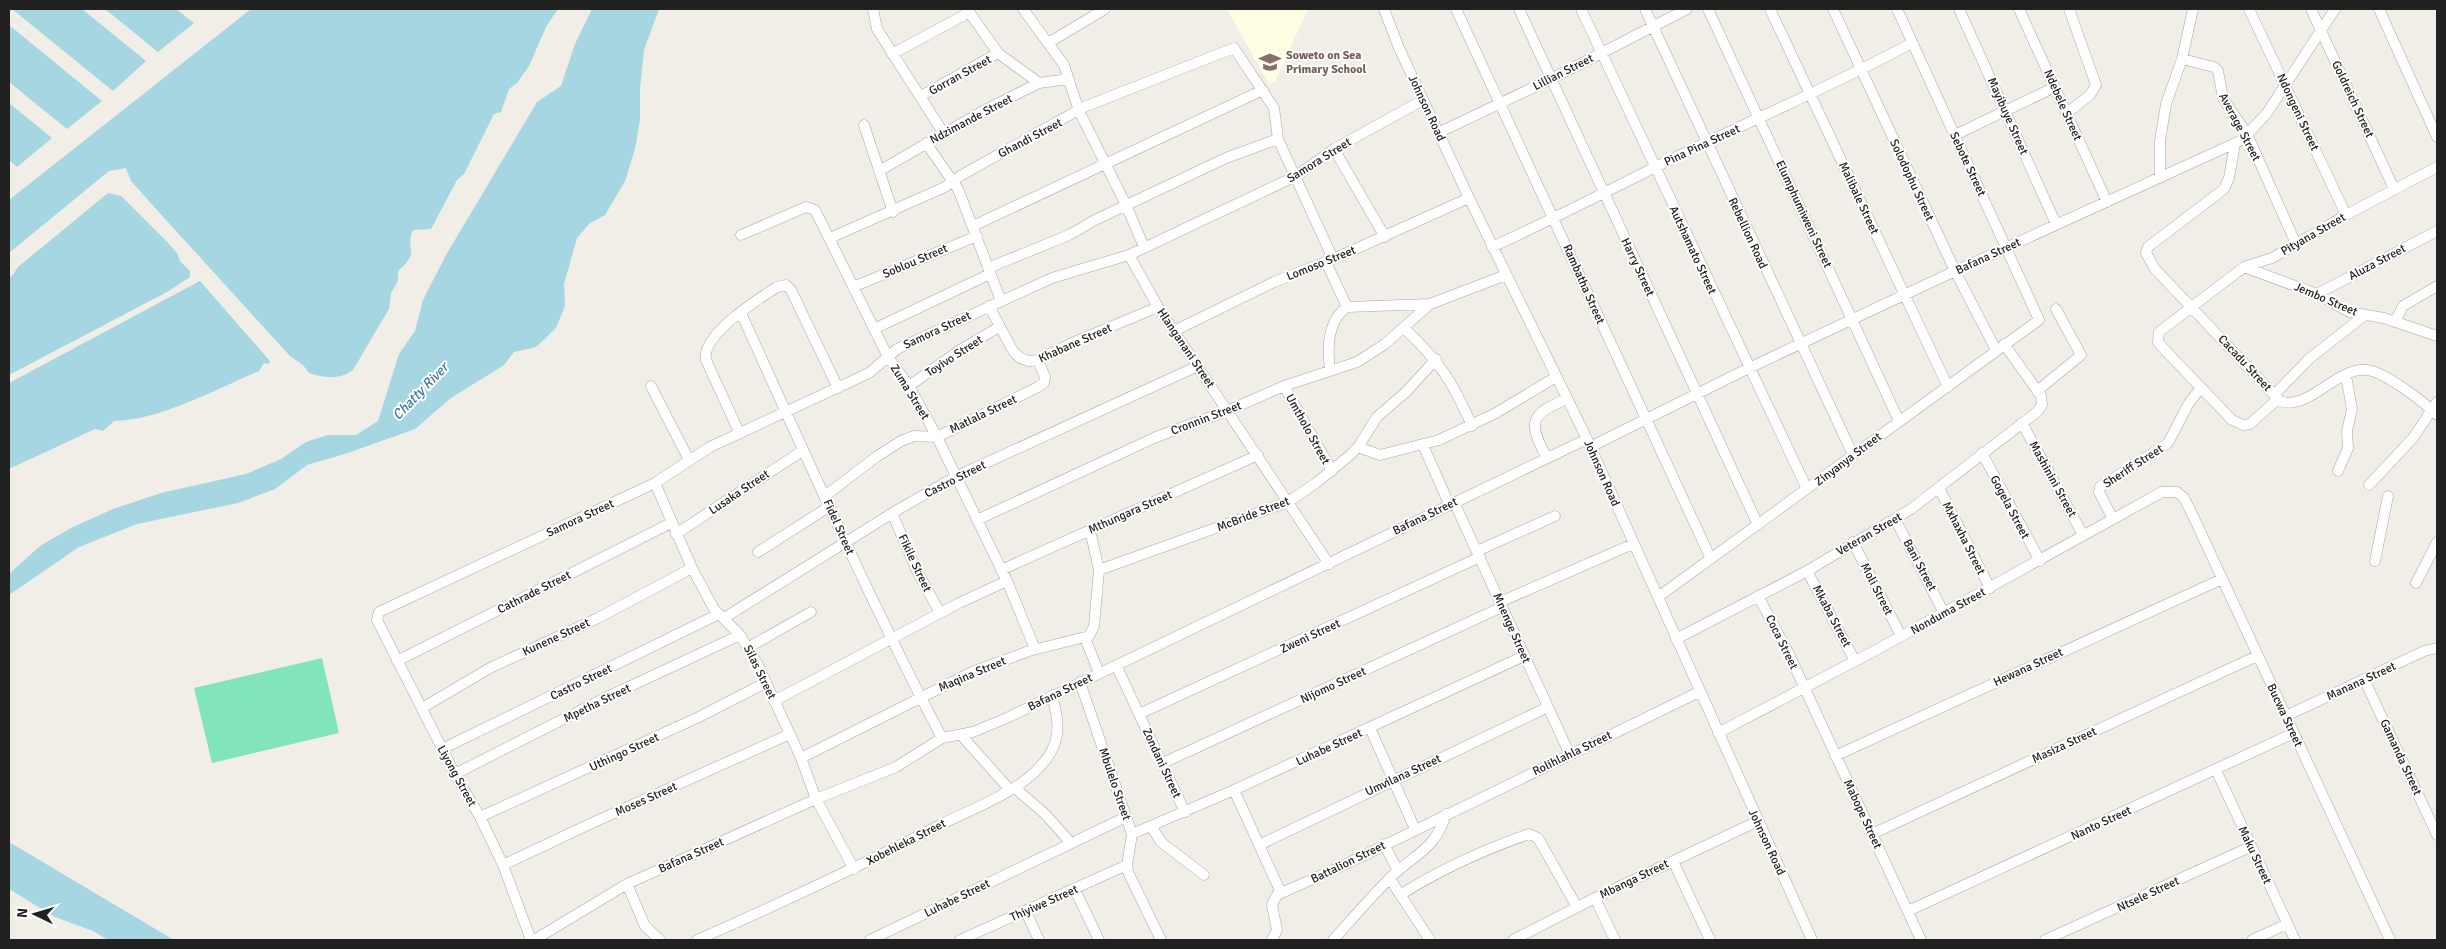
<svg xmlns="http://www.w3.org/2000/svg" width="2446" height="949" viewBox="0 0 2446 949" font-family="Signika,sans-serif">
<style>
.education{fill:#fffee2}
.pitch{fill:#81e4ba}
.water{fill:#a5d6e1}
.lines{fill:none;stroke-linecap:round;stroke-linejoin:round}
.minor-casing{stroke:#a8a8a8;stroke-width:11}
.minor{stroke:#fff;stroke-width:10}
.labels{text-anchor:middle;stroke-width:4;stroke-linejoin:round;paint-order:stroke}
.education-label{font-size:12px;font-weight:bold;fill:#785e54;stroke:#fff;text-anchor:start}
.street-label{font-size:12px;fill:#212121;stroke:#fff}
.water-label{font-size:14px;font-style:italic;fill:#4278a6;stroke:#fff}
</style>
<rect width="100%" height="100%" fill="#f1ede7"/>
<path class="education" d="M 1227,9 L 1308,9 L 1275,82 L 1269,84 Z"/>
<path class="pitch" d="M 322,658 L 339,733 L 212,763 L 194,688 Z"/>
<path class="water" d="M 12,9 L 82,9 L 146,61 L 113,91 Z
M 105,9 L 176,9 L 194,23 L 158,52 Z
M 251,9 L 558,9 L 546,27 L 529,66 L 517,83 L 509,89 L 501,112 L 494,114 L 464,174 L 457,180 L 431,229 L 413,230 C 404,250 422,250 398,271 L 398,281 L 391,293 L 389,309 L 353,370 C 339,380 325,378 309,373 L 303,365 L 290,356 L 166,220 L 131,181 L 126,168 L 109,171 L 9,253 L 9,200 Z
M 592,9 L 659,9 L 644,50 L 640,89 L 640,120 L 635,149 L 625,181 L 605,215 L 590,223 L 577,238 L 564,284 L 565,306 L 556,328 L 536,347 L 514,352 L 504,365 L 451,398 L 415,429 L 348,453 L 307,465 L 275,489 L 238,503 L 137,524 L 79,547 L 9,595 L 9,574 L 40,546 L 71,528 L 113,509 L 161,493 L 246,474 L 281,459 L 306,442 L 328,435 L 356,435 L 378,421 L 399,354 L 415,331 L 423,300 L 446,255 L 537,102 L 561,86 L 575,44 Z
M 9,25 L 102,101 L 67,129 L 9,82 Z
M 9,103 L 52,138 L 17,167 L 9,160 Z
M 108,193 L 121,196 L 168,243 L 177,253 L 180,261 L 190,271 L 190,277 L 167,292 L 9,375 L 9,277 L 12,276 L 18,267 Z
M 200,281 L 270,361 L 269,364 L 264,363 L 259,371 C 216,389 161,420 114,421 L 103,431 L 95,429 L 9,469 L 9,383 Z
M 9,841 L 9,842 L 174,940 L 108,940 L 93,931 L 55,917 L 9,889 Z"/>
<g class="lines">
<g class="minor-casing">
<path id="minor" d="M 873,9 L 877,29 L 944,134
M 967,9 L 998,53 L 1039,83
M 1023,9 L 1064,65 L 1079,111 L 1126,205 L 1144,247
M 1384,9 L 1399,48 L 1469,198 L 1587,439 L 1812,940
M 1456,9 L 1711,559
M 1519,9 L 1758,525
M 1581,9 L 1807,489
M 1645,9 L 1853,455
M 1708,9 L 1899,421
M 1770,9 L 1948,387
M 1833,9 L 1955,271 L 1996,350
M 1959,9 L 2056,224
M 2019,9 L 2107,202
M 2249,9 L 2346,215
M 2311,9 L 2394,189
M 2379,9 L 2437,137
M 1048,43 L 1105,9
M 892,54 L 968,13
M 2182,59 L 2214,67 L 2218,71 L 2223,98 L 2248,136 L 2296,244
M 921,96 L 998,53
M 2067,113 L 2090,95 L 2096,85 L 2069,9
M 864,125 L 893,212
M 1438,133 L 1551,79 L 1687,9
M 1955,135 L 2055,87
M 926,143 L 958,189 L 1001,301
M 2235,144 L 2229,178 L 2224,189 L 2148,247 L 2146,253 L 2155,269 L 2280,401 C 2308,412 2336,367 2367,370 C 2385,372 2424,402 2437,415
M 1334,149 L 1385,237
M 879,171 L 983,111 L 1039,83 L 1069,79
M 2160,178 L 2160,141 L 2166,104 L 2182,59 L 2193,9
M 973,226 L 1263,90
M 741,235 L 806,207 L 815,210 L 888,357 L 909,386 L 937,437 L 1007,581 L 1035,649
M 830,238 L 945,187 L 960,176 L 1084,107 L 1234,48 L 1274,108 L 1278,139 L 1333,259
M 1492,247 C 1565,214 1635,176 1707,142 C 1776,110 1845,79 1912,43
M 1129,255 L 1158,307 L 1329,564
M 1326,262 L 1347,307
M 2244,267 L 2317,294 L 2349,312 L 2384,318 L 2437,336
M 988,268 L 1069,235 L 1095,220 L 1226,158 L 1278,139
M 853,287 L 977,236
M 2317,294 L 2437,231
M 989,306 L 1013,351 L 1020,358 L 1029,361 L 1038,360 L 1074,342 L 1158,307
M 1347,307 L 1430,304
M 741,313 C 806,456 869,599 942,738
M 2395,322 L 2403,306 L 2437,286
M 1404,328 C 1439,361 1453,382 1472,426
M 874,329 L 990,274
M 1174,331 L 1274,282 L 1333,259 L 1469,198
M 1330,370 C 1327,348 1327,321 1347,307
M 651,386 L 689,460
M 909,386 L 960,350 L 999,327
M 1284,386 L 1332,471
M 2037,391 L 2081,355 L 2056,309
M 2274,395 L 2310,358 L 2365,315
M 2278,399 L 2250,424 L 2243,425 L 2232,420 L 2163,348 L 2158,342 L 2159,332 L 2244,267 L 2272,258 L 2346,215 L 2437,167
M 2022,423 L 2083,535
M 739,432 L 706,360 C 701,335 758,299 777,287 L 786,285 L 791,290 L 838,388
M 1423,445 L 1449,504
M 1358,447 L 1380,455 L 1439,440 L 1496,413 L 1556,377
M 1590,447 L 1749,368 L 1955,271 L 2242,140 L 2267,113 L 2335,9
M 1982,453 L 2040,561
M 1547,458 C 1528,423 1529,414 1567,399
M 2338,471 L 2348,448 L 2347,431 L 2352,409 L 2346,376
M 655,483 L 692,568 L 714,609 L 740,635 L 757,663 L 801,758 L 816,799 L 854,869
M 2369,485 L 2413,438 L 2437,402
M 1939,488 L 1990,588
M 825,496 L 876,457 L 901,441 L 914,436 L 937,437 L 1038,387 L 1044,383 L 1045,377 L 1038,360
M 1454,502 L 1570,755
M 892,513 L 917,571 L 940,613
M 1895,519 L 1944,613
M 2113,519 L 2099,492 L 2100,487 L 2168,443 L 2189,403 L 2200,389
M 977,520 L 1156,437 L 1227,411 L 1284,386 L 1357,362 L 1385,344 L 1430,304 L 1506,275
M 676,534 L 802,451
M 1853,542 L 1901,636
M 1477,551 L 1555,516
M 758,552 L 830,506
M 2375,561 L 2388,496
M 1001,570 L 1258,455
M 1099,570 L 1288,502 L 1316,483 L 1349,456 L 1358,447 L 1377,417 L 1406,392 L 1436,359
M 1807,571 L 1855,661
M 2416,583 L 2437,542
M 1758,596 L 1788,652 L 1921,940
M 1658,597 L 2039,320 L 1897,9
M 1500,602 L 1633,544
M 724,618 L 899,509 L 955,477 L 1198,366
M 1085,638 L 1099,673
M 1676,639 L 1807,571 L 1911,509 L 2037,412 L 2042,405 L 2041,396 L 2004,344
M 749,647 L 811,612
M 397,661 L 671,523
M 1116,665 L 1185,812
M 2364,679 L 2437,835
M 1080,682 L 1132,834 L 1127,865 L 1128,872 L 1161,940
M 774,701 L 959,603 L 1007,581
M 422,708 L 490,668 L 598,618 L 692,568
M 1139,714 L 1480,557
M 2286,716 L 2424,651 L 2437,648
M 1370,728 L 1415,829
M 1718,733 L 1878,649 L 2162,492 L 2177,492 L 2184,498 L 2194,518 L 2390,940
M 961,735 L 1010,790
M 442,749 L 719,614
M 1835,756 L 2222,579
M 801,758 L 972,672 L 1029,651 L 1089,636 L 1094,626 L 1099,570 L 1090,530
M 1163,763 L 1502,607
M 2216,770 L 2295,940
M 455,774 L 607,697 L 740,635
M 1015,788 L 1045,814 L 1071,843
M 1234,790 L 1281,893
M 480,817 L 699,717 L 765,683
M 1151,826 L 1161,842 L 1204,875
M 1132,834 L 1234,790 L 1524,656
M 1872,834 L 2257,656
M 1384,844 L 1398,871
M 1259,845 L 1548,707
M 1673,861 L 1710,940
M 503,865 L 592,823 L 790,734
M 1390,879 L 1430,940
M 627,884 L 645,926 L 660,940
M 1075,890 L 1099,940
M 1400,895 C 1441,869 1483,850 1529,834 L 1538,838 L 1577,907
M 1595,898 L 1615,940
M 1908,911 L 2294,733
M 1026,912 L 1039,940
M 531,940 L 503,865 L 480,817 L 455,774 L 377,620 L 379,612 L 655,483 L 710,447 L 869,373 L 897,349 L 1052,278 L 1129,255 L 1296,176 L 1334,149 L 1423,100
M 534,940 L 627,884 L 816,799 L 896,767 L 942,738 L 973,732 L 1009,717 L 1587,439
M 697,940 C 779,904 860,866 940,825 C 977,806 1023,792 1048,757 C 1062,736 1058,718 1052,695
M 870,940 L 1126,817
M 960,940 L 1127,865
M 1272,940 L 1277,930 L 1272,905 L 1277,895 L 1342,866 L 1699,692
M 1333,940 C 1352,919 1371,897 1391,877 C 1416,853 1435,850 1446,814
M 1513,940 L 1595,898 L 1758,821
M 2045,940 L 2250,847
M 2252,940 L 2287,924"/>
</g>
<use href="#minor" class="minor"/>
</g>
<defs>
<g id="school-bare" transform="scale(1.725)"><path d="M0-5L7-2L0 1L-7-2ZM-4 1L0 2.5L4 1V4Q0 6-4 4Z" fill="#8d6e63" stroke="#fff" stroke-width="2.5" paint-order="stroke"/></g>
</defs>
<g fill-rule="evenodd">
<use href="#school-bare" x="1270" y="62"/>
</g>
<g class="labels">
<g class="education-label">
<text x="1286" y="59">Soweto on Sea<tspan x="1286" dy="14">Primary School</tspan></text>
</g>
<g class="street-label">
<text transform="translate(1563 72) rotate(-27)" y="4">Lillian Street</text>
<text transform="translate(960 75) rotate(-29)" y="4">Gorran Street</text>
<text transform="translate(2353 99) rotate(65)" y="4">Goldreich Street</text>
<text transform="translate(2063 105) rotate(66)" y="4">Ndebele Street</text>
<text transform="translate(1427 108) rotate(65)" y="4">Johnson Road</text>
<text transform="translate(2298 112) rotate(65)" y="4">Ndongeni Street</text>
<text transform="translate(2008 116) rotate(66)" y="4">Mayibuye Street</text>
<text transform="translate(971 119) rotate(-28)" y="4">Ndzimande Street</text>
<text transform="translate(2240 127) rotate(62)" y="4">Average Street</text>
<text transform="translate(1030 138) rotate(-28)" y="4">Ghandi Street</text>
<text transform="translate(1702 145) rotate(-25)" y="4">Pina Pina Street</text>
<text transform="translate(1319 160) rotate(-32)" y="4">Samora Street</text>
<text transform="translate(1968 164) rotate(65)" y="4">Sebote Street</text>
<text transform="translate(1912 180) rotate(65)" y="4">Solodophu Street</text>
<text transform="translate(1859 198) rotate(65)" y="4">Malibale Street</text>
<text transform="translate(1804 214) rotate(65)" y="4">Elumphumiweni Street</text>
<text transform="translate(1748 233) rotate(65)" y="4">Rebellion Road</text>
<text transform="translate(2313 234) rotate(-30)" y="4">Pityana Street</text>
<text transform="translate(1693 250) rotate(65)" y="4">Autshamato Street</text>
<text transform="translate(1988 256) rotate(-25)" y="4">Bafana Street</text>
<text transform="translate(915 261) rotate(-23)" y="4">Soblou Street</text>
<text transform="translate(2377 262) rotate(-28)" y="4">Aluza Street</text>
<text transform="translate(1321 263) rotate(-22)" y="4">Lomoso Street</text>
<text transform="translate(1638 267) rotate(65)" y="4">Harry Street</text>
<text transform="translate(1584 284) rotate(66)" y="4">Rambatha Street</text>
<text transform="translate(2326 299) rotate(23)" y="4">Jembo Street</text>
<text transform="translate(937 330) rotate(-25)" y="4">Samora Street</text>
<text transform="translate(1075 343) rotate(-24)" y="4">Khabane Street</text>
<text transform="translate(1186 348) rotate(56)" y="4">Hlanganani Street</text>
<text transform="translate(954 356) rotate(-33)" y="4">Toyivo Street</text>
<text transform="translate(2245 363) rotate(47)" y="4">Cacadu Street</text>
<text transform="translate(910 392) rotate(58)" y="4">Zuma Street</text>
<text transform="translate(983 414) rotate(-26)" y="4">Matlala Street</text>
<text transform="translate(1206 418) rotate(-21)" y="4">Cronnin Street</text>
<text transform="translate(1308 429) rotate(61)" y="4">Umtholo Street</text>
<text transform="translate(1848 459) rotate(-37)" y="4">Zinyanya Street</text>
<text transform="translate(2133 466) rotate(-33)" y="4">Sheriff Street</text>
<text transform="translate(1602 473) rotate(66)" y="4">Johnson Road</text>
<text transform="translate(955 479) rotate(-27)" y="4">Castro Street</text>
<text transform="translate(2053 479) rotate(61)" y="4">Mashinini Street</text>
<text transform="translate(739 492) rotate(-34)" y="4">Lusaka Street</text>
<text transform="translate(2010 507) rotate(62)" y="4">Gogela Street</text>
<text transform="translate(1130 512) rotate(-24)" y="4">Mthungara Street</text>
<text transform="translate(1253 514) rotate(-21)" y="4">McBride Street</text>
<text transform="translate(1425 516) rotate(-26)" y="4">Bafana Street</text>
<text transform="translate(580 518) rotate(-25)" y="4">Samora Street</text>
<text transform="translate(839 527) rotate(66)" y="4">Fidel Street</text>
<text transform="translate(1869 534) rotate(-30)" y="4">Veteran Street</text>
<text transform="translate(1964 538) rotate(63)" y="4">Mxhaxha Street</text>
<text transform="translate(915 563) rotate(65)" y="4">Fikile Street</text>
<text transform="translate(1920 565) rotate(62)" y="4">Bani Street</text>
<text transform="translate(1877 589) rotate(63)" y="4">Moli Street</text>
<text transform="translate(534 592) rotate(-27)" y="4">Cathrade Street</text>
<text transform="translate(1948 611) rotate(-29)" y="4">Nonduma Street</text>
<text transform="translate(1832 616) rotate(62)" y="4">Mkaba Street</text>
<text transform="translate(1512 628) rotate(66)" y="4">Mnenge Street</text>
<text transform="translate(1310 636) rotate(-25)" y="4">Zweni Street</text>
<text transform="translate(556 637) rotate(-25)" y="4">Kunene Street</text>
<text transform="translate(1782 642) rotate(64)" y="4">Coca Street</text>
<text transform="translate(2028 667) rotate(-25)" y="4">Hewana Street</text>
<text transform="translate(760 672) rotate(64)" y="4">Silas Street</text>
<text transform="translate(972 674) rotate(-23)" y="4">Maqina Street</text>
<text transform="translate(2361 681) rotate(-25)" y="4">Manana Street</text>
<text transform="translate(581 682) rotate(-26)" y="4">Castro Street</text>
<text transform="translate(1333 685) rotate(-25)" y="4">Nijomo Street</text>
<text transform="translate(1060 692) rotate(-26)" y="4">Bafana Street</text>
<text transform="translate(597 703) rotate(-26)" y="4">Mpetha Street</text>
<text transform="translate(2285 715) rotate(65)" y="4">Bucwa Street</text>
<text transform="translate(2064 745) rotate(-25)" y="4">Masiza Street</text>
<text transform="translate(1329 747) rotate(-25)" y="4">Luhabe Street</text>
<text transform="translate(624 752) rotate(-25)" y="4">Uthingo Street</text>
<text transform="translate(1572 753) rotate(-26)" y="4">Rolihlahla Street</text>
<text transform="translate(2401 757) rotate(65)" y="4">Gamanda Street</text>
<text transform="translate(1162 763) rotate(65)" y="4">Zondani Street</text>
<text transform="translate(1403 775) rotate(-25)" y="4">Umvilana Street</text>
<text transform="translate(457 776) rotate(61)" y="4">Liyong Street</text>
<text transform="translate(1115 784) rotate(71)" y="4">Mbulelo Street</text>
<text transform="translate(646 799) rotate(-24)" y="4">Moses Street</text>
<text transform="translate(1863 814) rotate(65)" y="4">Mabope Street</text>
<text transform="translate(2101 823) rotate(-25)" y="4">Nanto Street</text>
<text transform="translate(906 842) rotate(-27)" y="4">Xobehleka Street</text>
<text transform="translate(1767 842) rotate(65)" y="4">Johnson Road</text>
<text transform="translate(691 855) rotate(-24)" y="4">Bafana Street</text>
<text transform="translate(2255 855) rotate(65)" y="4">Maku Street</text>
<text transform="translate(1348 862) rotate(-26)" y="4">Battalion Street</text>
<text transform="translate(1634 879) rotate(-26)" y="4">Mbanga Street</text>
<text transform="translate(2148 894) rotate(-25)" y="4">Ntsele Street</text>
<text transform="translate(957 898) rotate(-26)" y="4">Luhabe Street</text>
<text transform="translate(1044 903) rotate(-24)" y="4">Thiyiwe Street</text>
</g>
<g class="water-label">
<text transform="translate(420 391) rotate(-46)" y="5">Chatty River</text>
</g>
</g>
<rect width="2446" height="949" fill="none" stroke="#212121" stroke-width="20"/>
<g transform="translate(35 914) rotate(275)" stroke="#ffffff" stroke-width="4" paint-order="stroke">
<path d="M0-4L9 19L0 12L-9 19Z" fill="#212121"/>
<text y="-8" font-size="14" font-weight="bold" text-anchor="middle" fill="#212121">N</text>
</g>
</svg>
